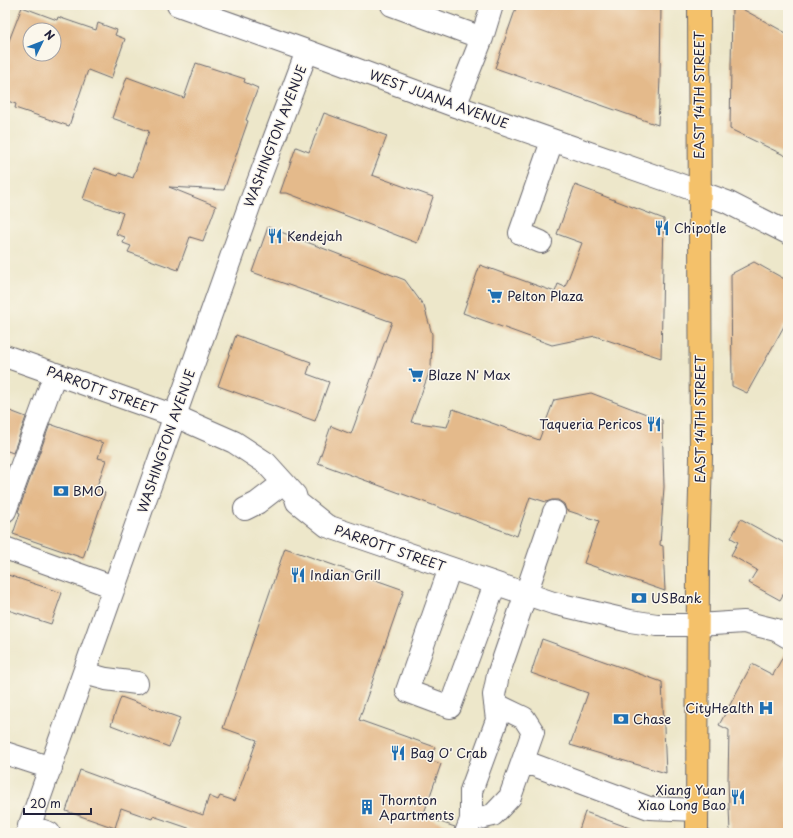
<svg xmlns="http://www.w3.org/2000/svg" width="793" height="838" viewBox="0 0 793 838" font-family="'Playpen Sans',sans-serif">
<style>
.building{fill:#e4ba8b;fill-rule:evenodd}
.lines{fill:none;stroke-linecap:round;stroke-linejoin:round}
.minor-casing{stroke:#69676d;stroke-width:24}
.major-casing{stroke:#69676d;stroke-width:24}
.minor{stroke:#fff;stroke-width:22}
.major{stroke:#f4c16a;stroke-width:22}
.labels{text-anchor:middle;stroke-width:3;stroke-linejoin:round;paint-order:stroke}
.street-label{font-size:13px;fill:#22223b;stroke:#fbf7ec}
.poi-label{font-size:13px;fill:#22223b;stroke:#fbf7ec;text-anchor:start}
</style>
<rect width="100%" height="100%" fill="#fbf7ec"/>
<filter id="ink" filterUnits="userSpaceOnUse"><feTurbulence type="fractalNoise" baseFrequency=".025" numOctaves="2"/><feDisplacementMap in="SourceGraphic" scale="8" xChannelSelector="R" yChannelSelector="G"/><feConvolveMatrix kernelMatrix="1 2 1 2 8 2 1 2 1" color-interpolation-filters="sRGB"/></filter>
<filter id="wash" filterUnits="userSpaceOnUse"><feTurbulence type="fractalNoise" baseFrequency=".012" numOctaves="4" result="noise"/><feDisplacementMap in="SourceGraphic" scale="16" xChannelSelector="R" yChannelSelector="G"/><feGaussianBlur stdDeviation="0.9" result="paint"/><feColorMatrix in="noise" values="0 0 0 0 0 0 0 0 0 0 0 0 0 0 0 0 0 1.4 0 .05"/><feComposite in="paint" operator="in"/></filter>
<g filter="url(#wash)">
<rect width="100%" height="100%" fill="#ede7ca"/>
<g id="blocks">
<path class="building" d="M 517,5 L 661,5 L 660,78 L 658,125 L 495,68 Z
M 732,5 L 735,5 L 788,34 L 788,157 L 730,129 Z
M 22,7 L 57,20 L 58,17 L 96,30 L 98,23 L 117,30 L 115,35 L 125,39 L 111,79 L 88,70 L 69,126 L 15,108 L 16,104 L 5,100 L 5,51 ZM 30,30 L 54,30 L 54,54 L 30,54 Z
M 196,63 L 245,79 L 244,82 L 258,88 L 246,120 L 248,121 L 224,190 L 169,187 L 216,206 L 203,241 L 190,237 L 178,270 L 128,252 L 131,246 L 123,243 L 125,237 L 116,234 L 123,213 L 83,199 L 94,168 L 118,176 L 119,173 L 133,178 L 149,131 L 112,118 L 127,77 L 184,98 Z
M 324,113 L 387,136 L 372,175 L 433,197 L 417,243 L 287,193 L 280,193 L 296,147 L 309,152 Z
M 575,185 L 664,219 L 661,358 L 595,336 L 552,345 L 463,313 L 480,265 L 555,292 L 558,284 L 565,287 L 582,243 L 557,234 Z
M 268,227 L 405,280 L 424,306 L 432,334 L 431,367 L 411,422 L 447,427 L 453,409 L 539,440 L 554,400 L 591,393 L 662,420 L 664,487 L 660,545 L 663,546 L 665,591 L 584,563 L 599,521 L 566,510 L 564,504 L 558,500 L 552,500 L 546,502 L 530,497 L 517,536 L 318,463 L 331,426 L 351,434 L 392,322 L 252,272 Z
M 754,262 L 788,281 L 788,319 L 747,393 L 732,386 L 731,274 Z
M 236,335 L 311,362 L 307,374 L 329,382 L 315,421 L 218,386 Z
M 5,409 L 26,417 L 13,453 L 5,450 Z
M 50,424 L 103,443 L 98,458 L 106,460 L 96,489 L 105,493 L 83,558 L 13,534 L 20,513 L 18,512 Z
M 741,519 L 788,545 L 788,586 L 780,600 L 749,583 L 757,570 L 731,555 L 738,542 L 731,538 Z
M 285,548 L 404,590 L 359,720 L 435,747 L 430,760 L 441,764 L 423,816 L 455,827 L 454,833 L 196,833 L 197,831 L 153,816 L 152,819 L 121,808 L 115,828 L 66,811 L 80,770 L 203,815 L 209,796 L 218,800 L 220,796 L 235,801 L 257,740 L 223,728 Z
M 5,574 L 62,593 L 51,624 L 5,609 Z
M 542,639 L 662,682 L 666,773 L 570,745 L 588,693 L 531,673 Z
M 787,649 L 788,833 L 730,833 L 728,781 L 729,730 L 719,725 L 752,664 L 773,675 Z
M 121,697 L 180,718 L 169,747 L 111,725 Z
M 585,812 L 638,831 L 638,833 L 578,833 Z"/>
</g>
</g>
<g filter="url(#ink)">
<use href="#blocks" fill-opacity="0" stroke="#69676d" stroke-width="1"/>
<g class="lines">
<g class="minor-casing">
<path id="minor" d="M 178,5 L 307,51 L 455,106 L 675,183 L 727,202 L 788,233
M 392,5 L 482,38
M 455,106 L 482,38 L 492,5
M 541,242 L 520,233 L 552,141
M 5,356 L 175,416 L 234,442 L 266,463 L 295,495 L 297,502 L 327,526 L 553,603 L 630,621 L 657,625 L 698,625 L 744,622 L 776,630 L 788,637
M 245,509 L 257,503 L 283,483
M 5,511 L 55,374
M 5,548 L 114,587
M 450,568 L 407,691 L 450,707 L 495,584
M 84,673 L 106,679 L 137,683
M 5,753 L 51,768
M 523,761 L 649,808 L 697,810
M 471,820 L 493,815 L 510,797 L 533,732 L 524,718 L 495,704
M 29,826 L 49,833
M 27,833 L 251,201 L 307,51
M 466,833 L 471,820 L 471,791 L 497,720 L 494,695 L 498,675 L 554,512"/>
</g>
<g class="major-casing">
<path id="major" d="M 697,833 L 698,559 L 701,458 L 699,5"/>
</g>
<use href="#minor" class="minor"/>
<use href="#major" class="major"/>
</g>
</g>
<defs>
<g id="restaurant-bare" transform="scale(1.2)"><path d="M-5-6h1v4h1v-4h1v4h1v-4h1v5L-1.5 .5V6h-2V.5L-5-1ZM5-6V6H3V1.5H1.5Q1.5-4 5-6Z" fill="#1f6fb2" stroke="#fbf7ec" stroke-width="2.5" paint-order="stroke"/></g>
<g id="supermarket-bare" transform="scale(1.2)"><path d="M-6-5.5h2.5l.6 2H6L4.5 2H-2.5L-4.4-4H-6ZM-1.5 3.2a1.3 1.3 0 1 0 .1 0ZM3 3.2a1.3 1.3 0 1 0 .1 0Z" fill="#1f6fb2" stroke="#fbf7ec" stroke-width="2.5" paint-order="stroke"/></g>
<g id="bank-bare" transform="scale(1.2)"><path d="M-6-4H6V4H-6ZM0-2.3a2.3 2.3 0 1 0 0 4.6a2.3 2.3 0 1 0 0-4.6Z" fill="#1f6fb2" stroke="#fbf7ec" stroke-width="2.5" paint-order="stroke"/></g>
<g id="hospital-bare" transform="scale(1.2)"><path d="M-5-5h3v3.5h4V-5h3V5h-3V1.5h-4V5h-3Z" fill="#1f6fb2" stroke="#fbf7ec" stroke-width="2.5" paint-order="stroke"/></g>
<g id="building-bare" transform="scale(1.2)"><path d="M-4-6H4V6H1V3H-1V6H-4ZM-2.5-4.3h1.7v1.8h-1.7ZM.8-4.3h1.7v1.8H.8ZM-2.5-1h1.7V.8h-1.7ZM.8-1h1.7V.8H.8Z" fill="#1f6fb2" stroke="#fbf7ec" stroke-width="2.5" paint-order="stroke"/></g>
</defs>
<g fill-rule="evenodd">
<use href="#restaurant-bare" x="662" y="228"/>
<use href="#restaurant-bare" x="275" y="236"/>
<use href="#supermarket-bare" x="495" y="296"/>
<use href="#supermarket-bare" x="416" y="375"/>
<use href="#restaurant-bare" x="654" y="424"/>
<use href="#bank-bare" x="61" y="491"/>
<use href="#restaurant-bare" x="298" y="575"/>
<use href="#bank-bare" x="639" y="598"/>
<use href="#hospital-bare" x="766" y="708"/>
<use href="#bank-bare" x="621" y="719"/>
<use href="#restaurant-bare" x="398" y="753"/>
<use href="#restaurant-bare" x="738" y="797"/>
<use href="#building-bare" x="367" y="807"/>
</g>
<g class="labels">
<g class="street-label">
<text transform="translate(699 95) rotate(-90)" y="5">EAST 14TH STREET</text>
<text transform="translate(439 99) rotate(20)" y="5">WEST JUANA AVENUE</text>
<text transform="translate(275 136) rotate(-69)" y="5">WASHINGTON AVENUE</text>
<text transform="translate(102 390) rotate(20)" y="5">PARROTT STREET</text>
<text transform="translate(700 419) rotate(-90)" y="5">EAST 14TH STREET</text>
<text transform="translate(166 441) rotate(-71)" y="5">WASHINGTON AVENUE</text>
<text transform="translate(390 548) rotate(19)" y="5">PARROTT STREET</text>
</g>
<g class="poi-label">
<text x="674" y="233">Chipotle</text>
<text x="287" y="241">Kendejah</text>
<text x="507" y="301">Pelton Plaza</text>
<text x="428" y="380">Blaze N' Max</text>
<text x="642" y="429" text-anchor="end">Taqueria Pericos</text>
<text x="73" y="496">BMO</text>
<text x="310" y="580">Indian Grill</text>
<text x="651" y="603">USBank</text>
<text x="754" y="713" text-anchor="end">CityHealth</text>
<text x="633" y="724">Chase</text>
<text x="410" y="758">Bag O' Crab</text>
<text x="726" y="795" text-anchor="end">Xiang Yuan<tspan x="726" dy="15">Xiao Long Bao</tspan></text>
<text x="379" y="805">Thornton<tspan x="379" dy="15">Apartments</tspan></text>
</g>
</g>
<rect width="793" height="838" fill="none" stroke="#fbf7ec" stroke-width="20"/>
<g transform="translate(42 42) rotate(47)"><circle r="19" fill="#fbf7ec" stroke="#a4a2a5"/>
<path d="M0-3L7 15L0 10L-7 15Z" fill="#1f6fb2"/>
<text y="-6" font-size="11" font-weight="bold" text-anchor="middle" fill="#22223b">N</text>
</g>
<path d="M24 808v6h67v-6" fill="none" stroke="#22223b" stroke-width="2"/>
<text x="30" y="808" font-size="12" fill="#22223b" stroke="#fbf7ec" stroke-width="3" paint-order="stroke">20 m</text>
</svg>
